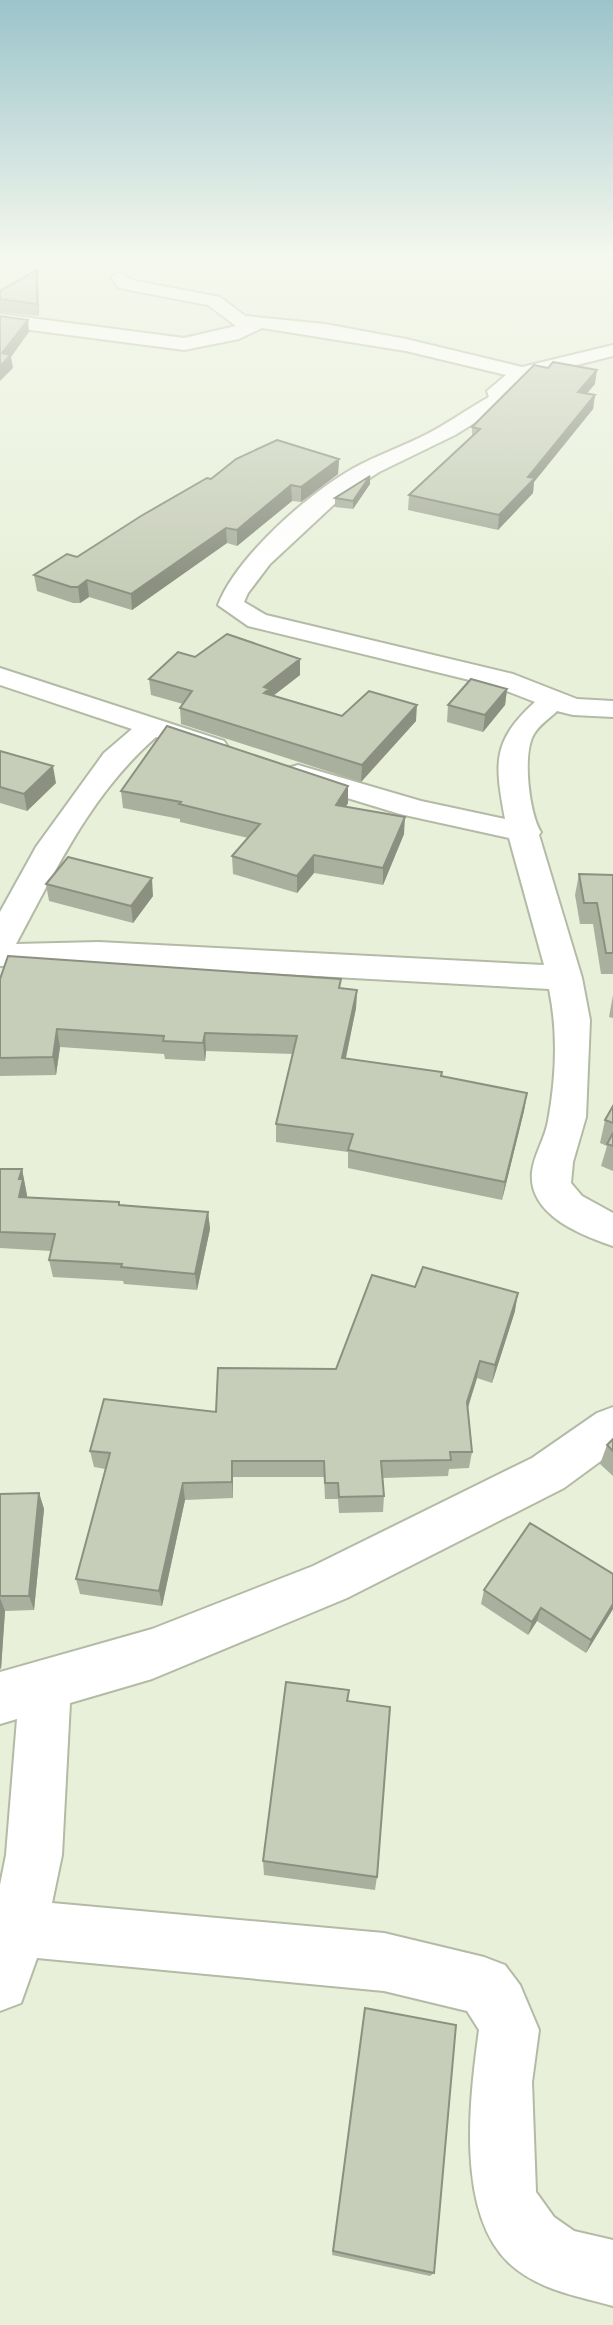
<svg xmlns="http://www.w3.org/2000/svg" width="613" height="2325" viewBox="0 0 613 2325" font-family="'Work Sans',sans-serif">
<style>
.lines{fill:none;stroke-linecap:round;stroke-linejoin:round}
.street-casing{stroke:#b3baa5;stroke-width:4}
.street{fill:#fff;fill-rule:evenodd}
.wall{fill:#aab09e}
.shaded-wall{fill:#8b9081}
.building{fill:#c6cdb8;stroke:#8b9081;stroke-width:2}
</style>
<rect width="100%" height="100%" fill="#e8f0da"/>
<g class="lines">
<g class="street-casing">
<path id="street" d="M 120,272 L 131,280 L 220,297 L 245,316 L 325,324 L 406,339 L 522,367 L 613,345 L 613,356 L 529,377 L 509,392 L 505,404 L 455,435 L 379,472 L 343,496 L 270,564 L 248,593 L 244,602 L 266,615 L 513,674 L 577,699 L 613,701 L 613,717 L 573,715 L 557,711 C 550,718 539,725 534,734 C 522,753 529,814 541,832 L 539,835 L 582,978 L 590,1020 L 586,1117 L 573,1162 L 571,1183 L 582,1196 L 613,1213 L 613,1246 C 581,1235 528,1215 532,1172 C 534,1154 545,1139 548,1121 C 556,1078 558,1032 549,989 L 99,964 L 0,966 L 0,912 L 36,847 L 104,753 L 132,729 L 0,685 L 0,668 L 224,741 L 228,747 L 224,753 L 214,756 L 156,737 C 90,795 57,868 16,944 L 99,942 L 544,965 L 509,838 L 400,814 L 288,780 L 283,774 L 288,768 L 298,765 L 421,801 L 505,819 C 495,764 491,742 535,702 L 494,686 L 248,626 L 218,605 C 236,557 308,494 352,469 C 377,455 404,446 429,433 C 450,422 469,408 489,397 L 487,391 L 506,375 L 406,351 L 262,328 L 239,339 L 184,350 L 0,326 L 0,314 L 184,338 L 236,326 L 208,305 L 119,288 L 111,277 Z
M 613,1407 L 613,1452 L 564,1488 L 347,1598 L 152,1679 L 70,1703 L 62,1855 L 52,1903 L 384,1933 L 484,1957 L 505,1965 L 520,1985 L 539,2030 L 532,2082 L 536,2192 L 554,2217 L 574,2231 L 613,2240 L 613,2306 C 577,2296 538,2290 509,2263 C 455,2212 470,2096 479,2030 L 467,2011 L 384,1991 L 37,1958 L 21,2003 L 0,2011 L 0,1885 L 6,1855 L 17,1719 L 0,1724 L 0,1672 L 152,1629 L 313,1566 L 532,1458 L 597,1413 Z"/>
</g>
<use href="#street" class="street"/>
</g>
<path class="wall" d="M 37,270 L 38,282 L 39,316 L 0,312 L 0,291 Z
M 595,384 L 587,393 L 595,395 L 593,409 L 534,482 L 533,493 L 498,530 L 408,510 L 409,495 L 472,437 L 472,427 Z
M 339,459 L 338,474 L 301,502 L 292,501 L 237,546 L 227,543 L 132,610 L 89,597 L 80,603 L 73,603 L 37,591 L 34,575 L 77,557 L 211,479 Z
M 370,476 L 370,484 L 353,509 L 335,507 L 335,498 Z
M 195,657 L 300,659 L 300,675 L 273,696 L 342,716 L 416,721 L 361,782 L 181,724 L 180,708 L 183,704 L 151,695 L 149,679 Z
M 507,689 L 505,705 L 483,732 L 447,722 L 448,705 Z
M 0,751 L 56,783 L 27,811 L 0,803 Z
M 348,786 L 348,803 L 346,807 L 404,834 L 383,885 L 314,873 L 297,893 L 233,874 L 232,856 L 248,838 L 180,822 L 180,819 L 123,808 L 121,791 Z
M 579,874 L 613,875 L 613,974 L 601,974 L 593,924 L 580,924 L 575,895 Z
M 46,884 L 153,896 L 133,923 L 49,901 Z
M 0,979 L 341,988 L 357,990 L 356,1008 L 346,1058 L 527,1093 L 524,1111 L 502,1200 L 348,1168 L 348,1152 L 276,1142 L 276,1124 L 293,1054 L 206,1051 L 205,1061 L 165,1059 L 164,1054 L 60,1047 L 56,1075 L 0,1076 Z
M 613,995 L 613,1018 L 609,1017 Z
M 613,1106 L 613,1171 L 601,1166 L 607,1146 L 600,1143 L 605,1120 Z
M 0,1169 L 22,1169 L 27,1197 L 119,1202 L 120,1205 L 208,1212 L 210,1229 L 197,1290 L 124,1284 L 123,1281 L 53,1277 L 49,1260 L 51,1251 L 0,1248 Z
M 415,1287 L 515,1311 L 492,1383 L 477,1378 L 468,1408 L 472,1452 L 469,1468 L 449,1469 L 448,1476 L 383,1478 L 384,1496 L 383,1512 L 339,1513 L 338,1499 L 325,1499 L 324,1477 L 233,1477 L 233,1498 L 185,1500 L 162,1606 L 80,1594 L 76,1579 L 105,1469 L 94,1467 L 90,1451 L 216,1412 L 336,1369 Z
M 613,1439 L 613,1476 L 600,1464 L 607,1445 Z
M 39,1493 L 44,1509 L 34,1610 L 5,1611 L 1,1669 L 0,1669 L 0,1494 Z
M 613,1574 L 613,1609 L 586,1653 L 537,1621 L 528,1635 L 481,1604 L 484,1590 Z
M 349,1690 L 348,1701 L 377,1877 L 375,1890 L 264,1875 L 263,1861 Z
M 365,2008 L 434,2273 L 430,2276 L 332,2255 Z"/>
<path class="shaded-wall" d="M 37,270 L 38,282 L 39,316 L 37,304 Z
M 28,320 L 29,332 L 11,357 L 13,368 L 0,381 L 0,366 L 2,353 Z
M 597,370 L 595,384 L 576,406 L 578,392 Z
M 595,395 L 593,409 L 534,482 L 533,493 L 498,530 L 499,515 L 528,477 Z
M 339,459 L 338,474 L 301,502 L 301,487 Z
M 370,476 L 370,484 L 353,509 L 353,501 Z
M 291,485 L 292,501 L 237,546 L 237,530 Z
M 226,528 L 227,543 L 132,610 L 131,594 Z
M 87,580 L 89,597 L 80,603 L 78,587 Z
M 300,659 L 300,675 L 269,699 L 265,709 L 264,687 Z
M 507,689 L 505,705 L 483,732 L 485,715 Z
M 417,705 L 416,721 L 361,782 L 362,765 Z
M 53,766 L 56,783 L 27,811 L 24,794 Z
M 348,786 L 348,803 L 336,822 L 336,805 Z
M 405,817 L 404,834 L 383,885 L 383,868 Z
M 314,855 L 314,873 L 297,893 L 297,876 Z
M 152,878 L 153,896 L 133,923 L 131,906 Z
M 357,990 L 356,1008 L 342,1076 L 342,1058 Z
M 57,1029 L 60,1047 L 56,1075 L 53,1057 Z
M 205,1033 L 206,1051 L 205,1061 L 203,1043 Z
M 527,1093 L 524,1111 L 502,1200 L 505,1182 Z
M 22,1169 L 27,1195 L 23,1213 L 19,1197 L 19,1179 Z
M 208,1212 L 210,1229 L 197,1290 L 195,1274 Z
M 518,1293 L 515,1311 L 492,1383 L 495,1365 Z
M 480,1361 L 477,1378 L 464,1419 L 467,1402 Z
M 232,1461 L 233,1477 L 233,1498 L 232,1482 Z
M 183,1483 L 185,1500 L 162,1606 L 159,1591 Z
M 39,1493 L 44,1509 L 34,1610 L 29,1596 Z
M 0,1598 L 5,1611 L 1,1669 L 0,1666 Z
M 613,1604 L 613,1609 L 586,1653 L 591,1640 Z
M 541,1608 L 537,1621 L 528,1635 L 532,1622 Z"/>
<path class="building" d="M 37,270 L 37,304 L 0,299 L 0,291 Z
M 0,316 L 28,320 L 2,353 L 11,355 L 0,366 Z
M 553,362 L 597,370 L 578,392 L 595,395 L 528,477 L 535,478 L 499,515 L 409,495 L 480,429 L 472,427 L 534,365 L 548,368 Z
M 277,440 L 339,459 L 301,487 L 291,485 L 237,530 L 226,528 L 131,594 L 87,580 L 78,587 L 71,587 L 34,575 L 67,554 L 77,557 L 141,516 L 207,478 L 211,479 L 236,459 Z
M 370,476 L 353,501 L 335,498 Z
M 227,634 L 300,659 L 264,687 L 269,689 L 264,693 L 342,716 L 369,691 L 417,705 L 362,765 L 180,708 L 192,691 L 149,679 L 178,652 L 195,657 Z
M 471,679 L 507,689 L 485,715 L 448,705 Z
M 167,726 L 348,786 L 336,805 L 405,817 L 383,868 L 314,855 L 297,876 L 232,856 L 260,824 L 179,804 L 181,802 L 121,791 Z
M 0,751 L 53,766 L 24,794 L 0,787 Z
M 68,857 L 152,878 L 131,906 L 46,884 Z
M 579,874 L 613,875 L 613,953 L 606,953 L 597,903 L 584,903 Z
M 8,956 L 341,979 L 339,988 L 357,990 L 342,1058 L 442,1072 L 441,1076 L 527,1093 L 505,1182 L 348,1150 L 353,1134 L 276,1124 L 297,1036 L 205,1033 L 203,1043 L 163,1041 L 164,1036 L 57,1029 L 53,1057 L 0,1058 L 0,979 Z
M 613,1106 L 613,1123 L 605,1120 Z
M 613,1133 L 613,1146 L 607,1144 Z
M 0,1169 L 22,1169 L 19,1179 L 23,1179 L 19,1197 L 119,1202 L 119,1205 L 208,1212 L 195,1274 L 121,1267 L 122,1264 L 49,1260 L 55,1234 L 0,1232 Z
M 423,1267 L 518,1293 L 495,1365 L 480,1361 L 467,1402 L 472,1452 L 450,1452 L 451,1460 L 381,1461 L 384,1496 L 339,1497 L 338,1483 L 325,1483 L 324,1461 L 232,1461 L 232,1482 L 183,1483 L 159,1591 L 76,1579 L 110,1453 L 90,1451 L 104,1399 L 216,1412 L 218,1368 L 336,1369 L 372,1275 L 415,1287 Z
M 613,1439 L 613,1451 L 607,1445 Z
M 39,1493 L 29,1596 L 0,1596 L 0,1494 Z
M 530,1523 L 613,1574 L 613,1604 L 591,1640 L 541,1608 L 532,1622 L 484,1590 Z
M 286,1682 L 349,1690 L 347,1701 L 390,1707 L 377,1877 L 263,1861 Z
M 365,2008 L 456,2025 L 434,2273 L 333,2251 Z"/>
<linearGradient id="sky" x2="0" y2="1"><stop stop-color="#9bc4ca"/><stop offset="0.44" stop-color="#f5f8ee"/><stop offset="1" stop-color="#f5f8ee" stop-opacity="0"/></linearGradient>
<rect width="613" height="584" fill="url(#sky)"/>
</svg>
